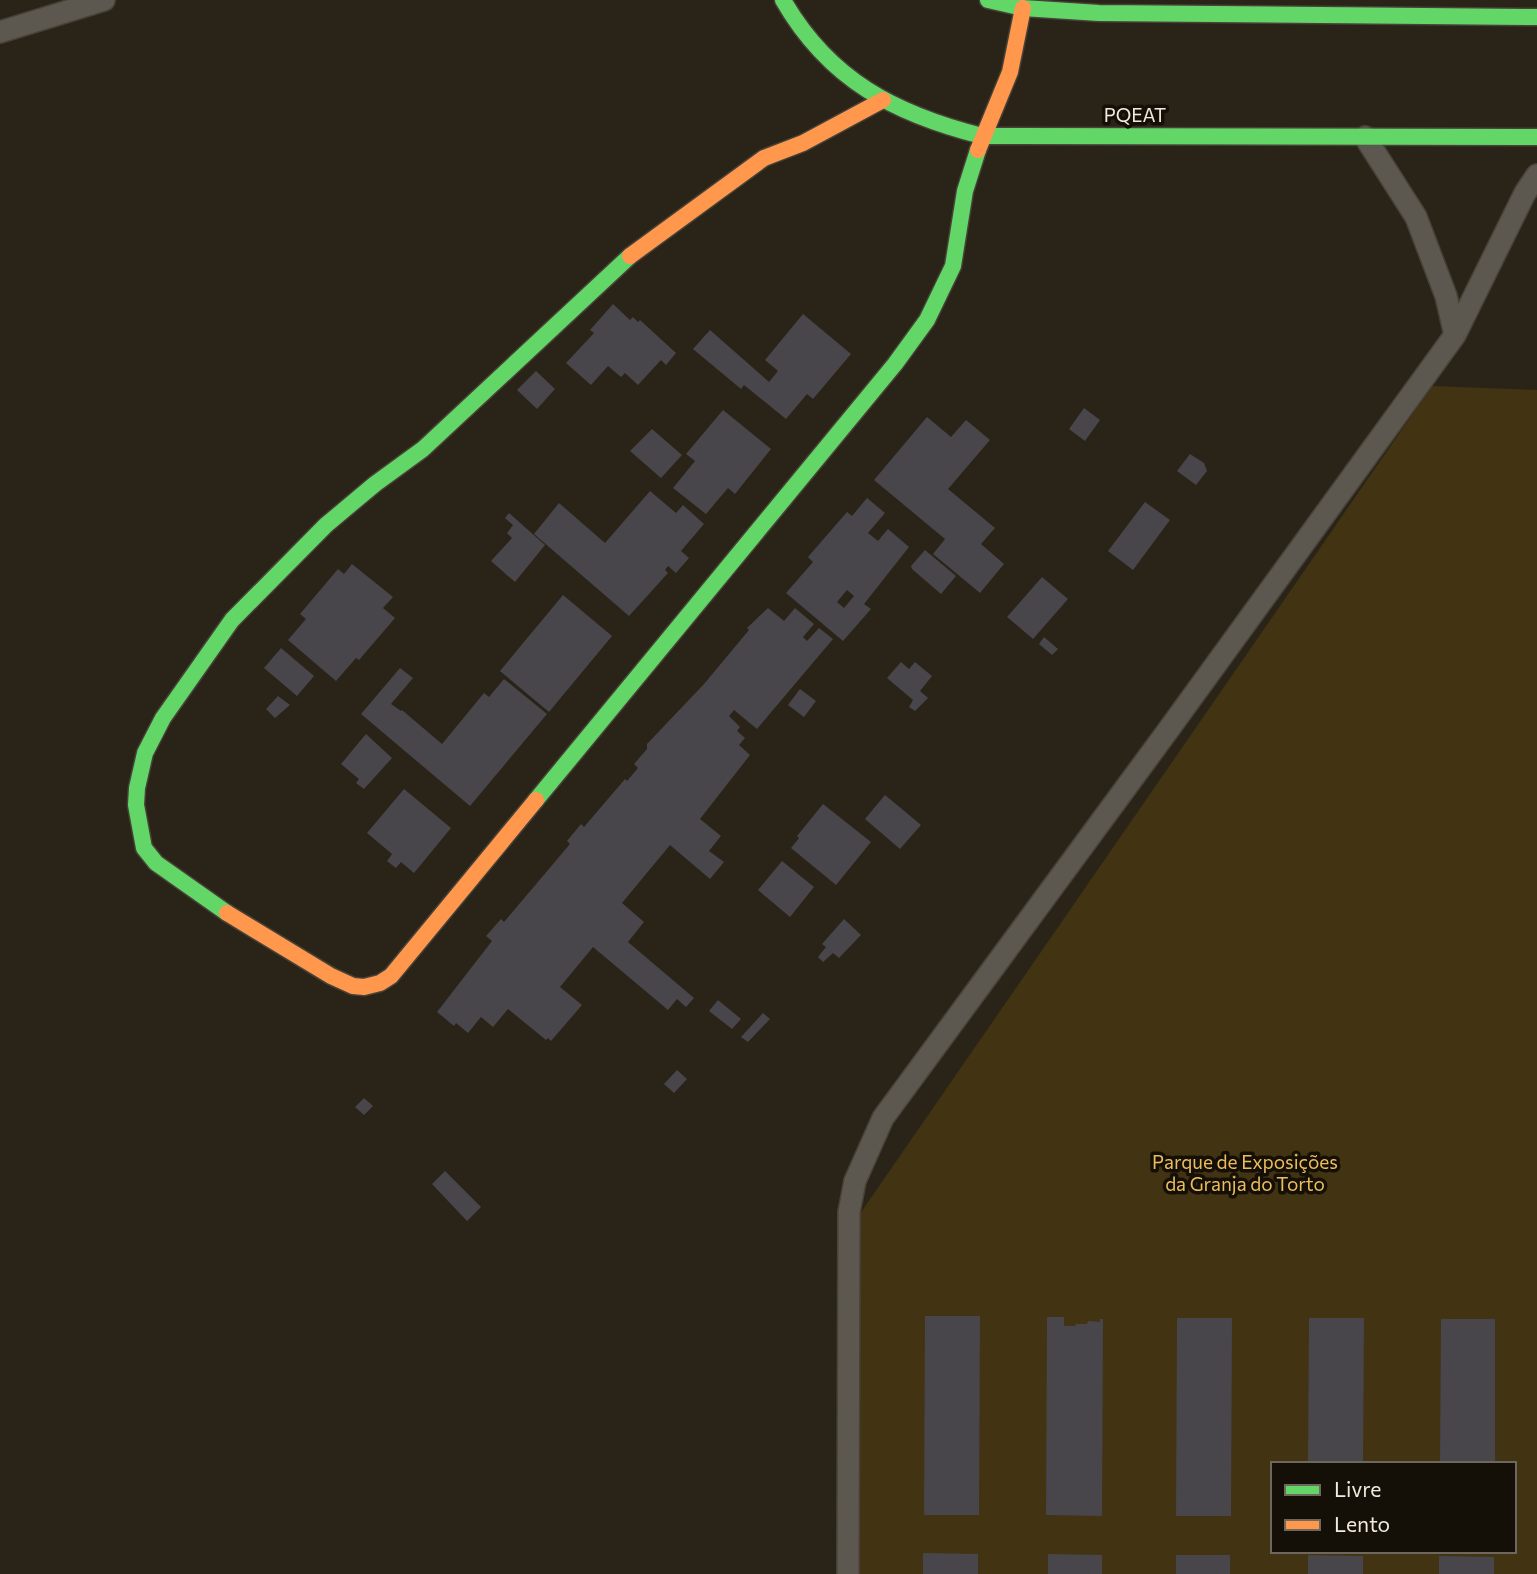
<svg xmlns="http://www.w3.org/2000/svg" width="1537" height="1574" viewBox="0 0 1537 1574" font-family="Commissioner,sans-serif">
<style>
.green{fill:#423312;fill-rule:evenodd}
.building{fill:#48454b;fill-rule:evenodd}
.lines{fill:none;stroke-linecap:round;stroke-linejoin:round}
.lane-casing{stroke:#474138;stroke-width:24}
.fast-casing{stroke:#474138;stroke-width:19}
.slow-casing{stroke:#474138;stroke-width:19}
.lane{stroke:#5d584f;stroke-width:21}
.fast{stroke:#63d668;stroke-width:16}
.slow{stroke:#ff974d;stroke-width:16}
.labels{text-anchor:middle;stroke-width:7;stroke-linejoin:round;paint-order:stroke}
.street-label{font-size:19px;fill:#f1eadd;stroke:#151007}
.park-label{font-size:19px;fill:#edbd5c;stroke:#151007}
</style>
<rect width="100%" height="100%" fill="#2a2418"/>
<path class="green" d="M 1432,386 L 1537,390 L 1537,1574 L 846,1574 L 857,1218 ZM 1273,1464 L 1514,1464 L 1514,1551 L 1273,1551 Z"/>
<path class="building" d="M 613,304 L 630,320 L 633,317 L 638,322 L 640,320 L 676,353 L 666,365 L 661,360 L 638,385 L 625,373 L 621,377 L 608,366 L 591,385 L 566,363 L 594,333 L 590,330 Z
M 803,314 L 851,354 L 813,399 L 807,394 L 786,419 L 744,385 L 741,389 L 693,349 L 710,330 L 769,382 L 778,371 L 765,360 Z
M 536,371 L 555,389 L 537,409 L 517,390 Z
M 1084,408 L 1100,420 L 1085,441 L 1069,429 Z
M 723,410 L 771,449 L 735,494 L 728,488 L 706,514 L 673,488 L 695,461 L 686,454 Z
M 927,417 L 951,437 L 966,420 L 990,440 L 948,489 L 995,528 L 981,544 L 1004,564 L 980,593 L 933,554 L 945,539 L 874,480 Z
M 652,429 L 682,455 L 661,478 L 630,451 Z
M 1190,454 L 1204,463 L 1207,471 L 1196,485 L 1177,471 Z
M 650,491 L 676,513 L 683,505 L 704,524 L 681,551 L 689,558 L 676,573 L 668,566 L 665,570 L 668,573 L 629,616 L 534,534 L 559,503 L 605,543 Z
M 867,498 L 885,513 L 868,533 L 878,541 L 888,529 L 909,547 L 864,604 L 871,609 L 843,641 L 786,593 L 813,562 L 808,557 L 847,512 L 852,516 ZM 847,590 L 854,596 L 844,608 L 837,602 Z
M 1145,502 L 1170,520 L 1133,570 L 1108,551 Z
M 509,513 L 545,545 L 515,582 L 491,561 L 512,538 L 507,533 L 513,525 L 505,518 Z
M 925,550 L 956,576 L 941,594 L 912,569 L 911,566 Z
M 352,564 L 393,597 L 383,608 L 395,618 L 359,660 L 356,658 L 336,681 L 288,640 L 306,619 L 300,614 L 338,569 L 344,574 Z
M 1042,577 L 1068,599 L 1033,639 L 1007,617 Z
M 563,595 L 612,636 L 549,712 L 500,671 Z
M 768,608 L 784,621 L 795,608 L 814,624 L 803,637 L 807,641 L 819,628 L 833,639 L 757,729 L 734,710 L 729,716 L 740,727 L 737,731 L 745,738 L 739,745 L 750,755 L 700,819 L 721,836 L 709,851 L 724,862 L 710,879 L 670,845 L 622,903 L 644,922 L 628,942 L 694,998 L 686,1007 L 677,999 L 668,1010 L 593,947 L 560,987 L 582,1005 L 551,1041 L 548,1038 L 546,1040 L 508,1009 L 493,1027 L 481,1017 L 468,1033 L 456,1023 L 454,1026 L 437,1012 L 492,941 L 486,936 L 501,919 L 504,922 L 570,844 L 567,841 L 581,824 L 584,827 L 625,779 L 627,781 L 638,768 L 634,764 L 647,749 L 647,744 L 704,684 L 749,630 L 747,628 Z
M 1044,637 L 1058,649 L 1052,655 L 1039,644 Z
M 281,648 L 314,676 L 297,696 L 264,668 Z
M 901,662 L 909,669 L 915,662 L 932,676 L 920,691 L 928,698 L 915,711 L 909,707 L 913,700 L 887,678 Z
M 400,668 L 413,678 L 391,704 L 401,711 L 402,710 L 442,744 L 484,693 L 489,697 L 504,679 L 547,714 L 470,806 L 361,714 Z
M 800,689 L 816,701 L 804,717 L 788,705 Z
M 278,696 L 290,705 L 275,718 L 266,709 Z
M 366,734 L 392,758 L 364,789 L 356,783 L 359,779 L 341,764 Z
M 404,789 L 451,828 L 414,873 L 401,862 L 396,868 L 387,861 L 392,854 L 367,833 Z
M 885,795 L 921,825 L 900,849 L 865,819 Z
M 823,804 L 871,842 L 836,885 L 791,848 L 799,838 L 797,836 Z
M 782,861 L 814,887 L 790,917 L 758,890 Z
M 844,919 L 861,935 L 839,958 L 833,953 L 823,962 L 818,957 L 826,947 L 822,944 Z
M 718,1000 L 741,1019 L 732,1029 L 709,1011 Z
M 763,1013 L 770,1019 L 748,1042 L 741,1037 Z
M 677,1070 L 687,1079 L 674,1093 L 664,1084 Z
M 364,1098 L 373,1106 L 364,1115 L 355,1107 Z
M 445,1171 L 481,1207 L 467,1221 L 432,1184 Z
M 925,1316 L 980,1316 L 979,1515 L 924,1515 Z
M 1047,1317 L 1064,1317 L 1064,1326 L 1076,1326 L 1075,1324 L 1087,1324 L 1088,1321 L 1100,1322 L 1100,1319 L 1103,1319 L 1102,1516 L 1046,1515 Z
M 1177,1318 L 1232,1318 L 1231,1516 L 1176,1516 Z
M 1309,1318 L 1364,1318 L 1363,1464 L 1308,1464 Z
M 1441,1319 L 1495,1319 L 1495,1464 L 1440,1464 Z
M 923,1553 L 978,1554 L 978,1574 L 923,1574 Z
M 1048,1554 L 1102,1555 L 1102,1574 L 1048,1574 Z
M 1176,1555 L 1230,1555 L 1230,1574 L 1176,1574 Z
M 1308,1555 L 1363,1556 L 1363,1574 L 1308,1574 Z
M 1439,1556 L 1494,1557 L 1494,1574 L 1439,1574 Z"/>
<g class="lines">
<g class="lane-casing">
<path id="lane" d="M 0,32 L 104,0
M 1365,137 L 1416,217 L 1446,296 L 1455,335
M 848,1574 L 849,1212 L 855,1181 L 883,1118 L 1169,729 L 1455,335 L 1525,193 L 1537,175"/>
</g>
<g class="fast-casing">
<path id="fast" d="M 783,0 C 829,80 895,114 982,136 L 1537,137
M 988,0 L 1023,8 L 1099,13 L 1537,17
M 536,800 L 895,364 L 927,320 L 953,266 L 965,191 L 978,150
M 227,913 L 156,863 L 144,848 L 136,805 L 137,788 L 145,753 L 163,718 L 232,620 L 326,525 L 375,484 L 423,449 L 630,256"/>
</g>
<g class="slow-casing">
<path id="slow" d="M 978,150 L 1010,72 L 1023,8
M 630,256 L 764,158 L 803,143 L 883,100
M 227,913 L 331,976 L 353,986 L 364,987 L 380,983 L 391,976 L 536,800"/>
</g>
<use href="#lane" class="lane"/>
<use href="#fast" class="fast"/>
<use href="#slow" class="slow"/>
</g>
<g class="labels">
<g class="street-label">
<text x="1135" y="122">PQEAT</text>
</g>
<g class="park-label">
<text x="1245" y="1169">Parque de Exposições<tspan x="1245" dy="22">da Granja do Torto</tspan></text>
</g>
</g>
<rect x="1271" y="1462" width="245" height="91" fill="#151007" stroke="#6d675d" stroke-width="2"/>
<rect x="1285" y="1485" width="35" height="10" fill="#63d668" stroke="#6d675d" stroke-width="2"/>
<text x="1334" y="1497" font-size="21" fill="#f1eadd">Livre</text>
<rect x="1285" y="1520" width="35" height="10" fill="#ff974d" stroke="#6d675d" stroke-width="2"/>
<text x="1334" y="1532" font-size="21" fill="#f1eadd">Lento</text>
</svg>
